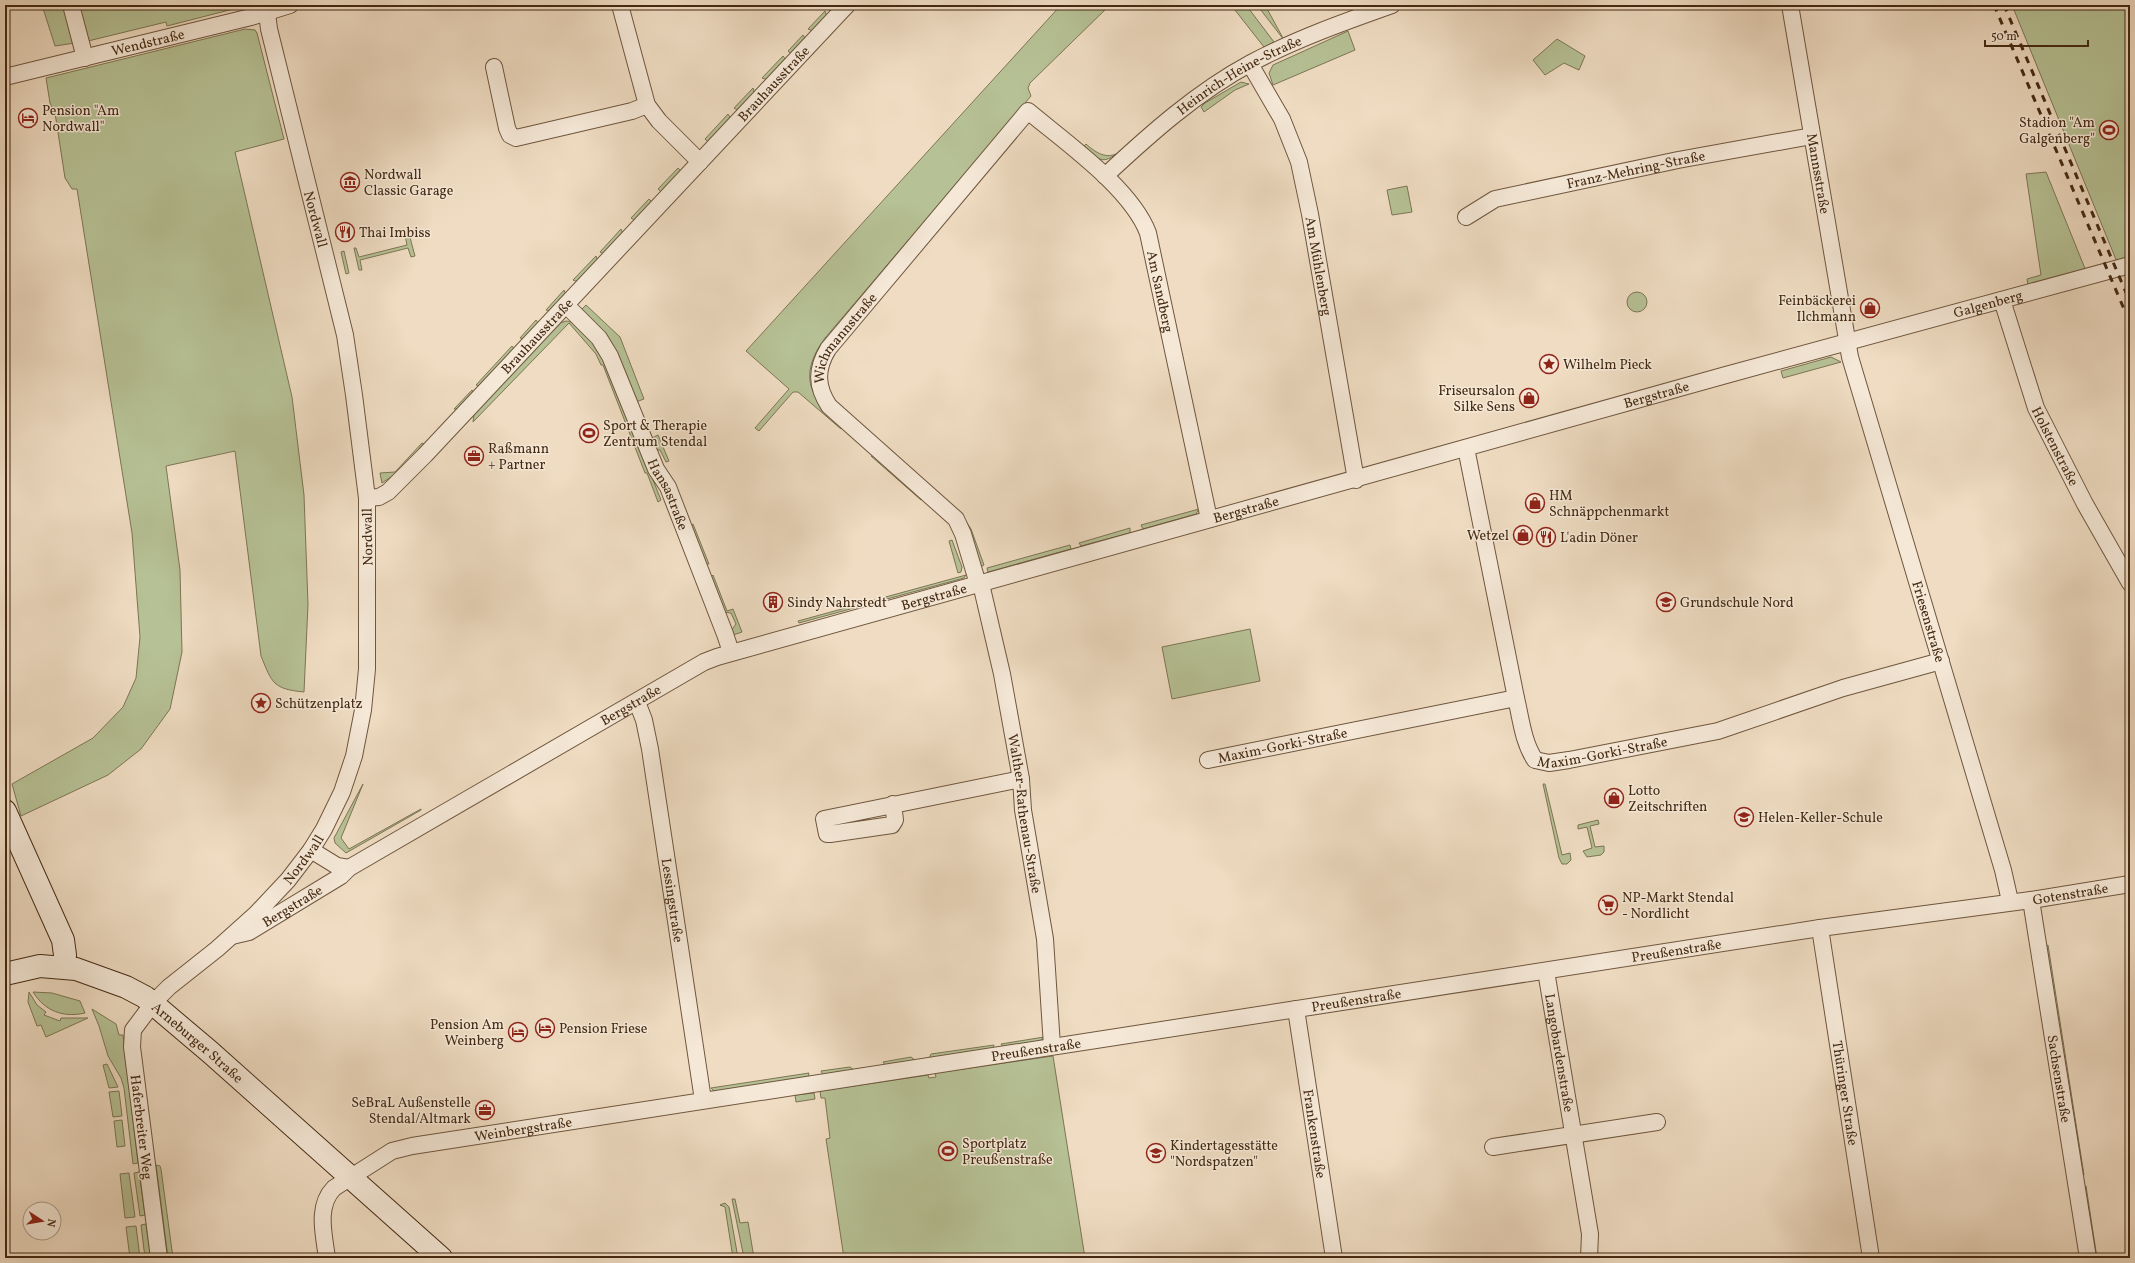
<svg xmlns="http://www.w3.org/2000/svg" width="2135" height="1263" viewBox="0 0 2135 1263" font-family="Vollkorn,serif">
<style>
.green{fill:#b6c195;stroke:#7d7554}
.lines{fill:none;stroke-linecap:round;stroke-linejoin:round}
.minor-casing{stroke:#6f563e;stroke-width:18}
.secondary-casing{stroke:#442912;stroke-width:24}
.minor{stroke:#f5e8d7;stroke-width:16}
.secondary{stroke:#f5e8d7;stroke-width:22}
.rail{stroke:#442912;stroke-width:3;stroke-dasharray:7 7;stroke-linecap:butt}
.labels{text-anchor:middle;stroke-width:3;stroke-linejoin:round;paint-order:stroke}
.street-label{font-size:14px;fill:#442912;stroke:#f5e8d7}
.poi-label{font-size:14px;fill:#442912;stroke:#f5e8d7;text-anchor:start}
</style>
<rect width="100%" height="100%" fill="#efdcc2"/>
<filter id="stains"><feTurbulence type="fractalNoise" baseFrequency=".005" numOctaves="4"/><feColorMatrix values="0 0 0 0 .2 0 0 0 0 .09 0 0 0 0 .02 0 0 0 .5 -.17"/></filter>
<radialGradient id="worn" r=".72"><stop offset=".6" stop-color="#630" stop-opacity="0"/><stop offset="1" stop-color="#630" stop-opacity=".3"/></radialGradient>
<path class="green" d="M 42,5 L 68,5 L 75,43 L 55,46 Z
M 78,5 L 249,5 L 167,26 L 166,22 L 88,41 Z
M 1061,5 L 1110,5 L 1030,83 L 1028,88 L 1031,96 L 825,338 C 797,377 810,398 843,427 L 841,429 L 798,392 L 793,392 L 759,431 L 755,428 L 789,389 L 746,351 Z
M 1231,5 L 1246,5 L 1274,42 L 1264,47 Z
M 1257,5 L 1265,5 L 1284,40 Z
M 2012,5 L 2130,5 L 2130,258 L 2117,262 Z
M 825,11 L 827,17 L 813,31 L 808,29 Z
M 245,29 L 255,30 L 257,33 L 284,139 L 235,152 L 292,397 L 304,495 L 308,604 L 304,692 C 273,689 272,683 261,656 L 235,451 L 166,466 L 180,570 L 182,652 L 170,709 L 141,749 L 108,775 L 21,816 L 12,784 L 93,738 L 123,707 L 136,678 L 140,637 L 132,533 L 77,189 L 72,189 L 65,178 L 55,113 L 50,103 L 46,78 Z
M 1348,31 L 1355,50 L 1273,85 L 1269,73 L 1273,65 Z
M 803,35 L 806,40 L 792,55 L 788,51 Z
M 1557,39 L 1585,56 L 1579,70 L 1564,63 L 1545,75 L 1533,60 Z
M 783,56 L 786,60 L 768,80 L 762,78 Z
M 1241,82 L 1249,84 L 1235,90 L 1204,112 L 1201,107 L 1205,103 Z
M 753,88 L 755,94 L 739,111 L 734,108 Z
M 728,114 L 731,119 L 708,142 L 705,139 Z
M 1086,144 C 1094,151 1104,159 1116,154 C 1101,166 1096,157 1084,146 Z
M 678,168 L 682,172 L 662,193 L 658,189 Z
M 2046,172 L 2086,271 L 2028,285 L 2027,279 L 2041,275 L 2026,174 Z
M 1407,186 L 1412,212 L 1392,215 L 1387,190 Z
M 649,199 L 653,203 L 636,221 L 631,218 Z
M 621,229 L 623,234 L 604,254 L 600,252 Z
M 409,234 L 415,256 L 411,257 L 408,248 L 360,260 L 362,270 L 359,270 L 354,248 L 356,248 L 359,257 L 407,245 L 405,235 Z
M 344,251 L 349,273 L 346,274 L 341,252 Z
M 596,256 L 598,261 L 578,282 L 573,280 Z
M 564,290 L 566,295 L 551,311 L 546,310 Z
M1627 302a10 10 0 1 1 20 0a10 10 0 1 1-20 0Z
M 586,305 L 620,337 L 644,399 L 636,402 L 581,310 Z
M 536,320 L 539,324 L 525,339 L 520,338 Z
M 566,321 C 578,321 599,350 605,360 L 661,500 L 658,502 L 647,473 L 645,473 L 603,365 L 601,365 L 596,354 L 569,323 L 473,422 L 474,414 L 560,323 Z
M 512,346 L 515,350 L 481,386 L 476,385 Z
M 1831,357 L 1841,362 L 1783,378 L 1781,371 Z
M 472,390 L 474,394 L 459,409 L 454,409 Z
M 658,435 L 669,461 L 666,462 L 660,450 L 655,450 L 651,442 L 652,438 Z
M 422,443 L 426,445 L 400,471 L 382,483 L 380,473 L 395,472 Z
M 875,455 L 922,497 L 921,500 L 871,456 Z
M 1199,509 L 1196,514 L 1143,529 L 1141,525 Z
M 961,514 L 971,529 L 984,565 L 980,567 Z
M 693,524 L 709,564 L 704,564 L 689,527 Z
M 1130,528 L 1130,533 L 1081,546 L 1079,543 Z
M 952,540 L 962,567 L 961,572 L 958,573 L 949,541 Z
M 1070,545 L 1071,549 L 988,572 L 987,568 Z
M 713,575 L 727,611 L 733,609 L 742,632 L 733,635 L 731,631 L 736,624 L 731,613 L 721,612 L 710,578 Z
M 966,575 L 964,578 L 799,623 L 798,621 Z
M 1250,629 L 1260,681 L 1172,699 L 1162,647 Z
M 363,784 L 341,838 L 349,849 L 421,809 L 421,810 L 346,853 L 335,843 L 334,838 Z
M 1543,784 L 1545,784 L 1562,855 L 1570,853 L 1571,860 L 1567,864 L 1562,864 L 1559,858 Z
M 1598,820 L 1599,824 L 1590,826 L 1595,847 L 1604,846 L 1604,852 L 1601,855 L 1587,857 L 1583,851 L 1592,848 L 1587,827 L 1578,829 L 1578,825 Z
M 2048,945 L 2084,1175 L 2080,1174 L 2045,947 Z
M 29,992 L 37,1005 L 46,1012 L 44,1015 L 60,1021 L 61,1018 L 88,1018 L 46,1037 L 41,1025 L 37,1026 L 28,1002 Z
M 33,992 L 52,993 L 80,1001 L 85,1013 C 63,1018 45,1011 33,992 Z
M 92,1009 L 116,1024 L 119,1035 L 123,1035 L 138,1163 L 133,1164 L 124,1088 L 121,1078 L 108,1056 L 99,1026 Z
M 1044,1037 L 1040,1041 L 1003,1047 L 1001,1044 Z
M 994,1045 L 993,1049 L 929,1058 L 931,1054 Z
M 1053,1056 L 1085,1258 L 844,1258 L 826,1139 L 830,1138 L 825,1098 L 821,1098 L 820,1091 L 928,1075 L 929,1078 L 936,1077 L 935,1073 Z
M 911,1057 L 916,1061 L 885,1065 L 883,1062 Z
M 107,1064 L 118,1087 L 109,1088 L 103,1065 Z
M 850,1067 L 854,1070 L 823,1075 L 821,1071 Z
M 809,1073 L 808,1077 L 715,1092 L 711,1088 Z
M 119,1091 L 122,1116 L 113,1117 L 109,1092 Z
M 814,1093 L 815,1099 L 796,1102 L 795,1095 Z
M 122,1120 L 125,1146 L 117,1147 L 114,1121 Z
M 156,1165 L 160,1166 L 161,1169 L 173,1258 L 168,1258 Z
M 139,1172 L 145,1215 L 140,1216 L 134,1173 Z
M 129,1173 L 135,1217 L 125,1218 L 120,1174 Z
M 2086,1186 L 2097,1258 L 2094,1258 L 2082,1188 Z
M 732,1199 L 735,1199 L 740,1223 L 748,1222 L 754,1258 L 744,1258 Z
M 725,1203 L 729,1207 L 738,1258 L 733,1258 L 725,1207 L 720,1205 Z
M 146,1224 L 151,1258 L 145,1258 L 141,1225 Z
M 136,1226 L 140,1258 L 130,1258 L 126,1227 Z"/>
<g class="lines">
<g class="minor-casing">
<g id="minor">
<path d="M 71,5 L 85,58"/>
<path d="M 620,5 L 647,105 L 659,121 L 700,162"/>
<path id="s1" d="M 1790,5 L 1850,357 L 2003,870 L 2010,901"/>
<path id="s2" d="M 1250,64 L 1282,119 L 1299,162 L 1310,214 L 1356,480"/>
<path d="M 494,67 L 507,128 L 510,135 L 516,138 L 632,111 L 647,105"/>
<path id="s3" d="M 5,77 L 251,17 L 290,5"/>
<path id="s4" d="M 1105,176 C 1150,134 1197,92 1251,63 C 1296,39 1344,22 1392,5"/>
<path id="s5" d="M 1466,217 L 1495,199 L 1678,160 L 1812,136"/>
<path id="s6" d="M 2002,300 L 2036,408 L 2085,504 L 2130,583"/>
<path id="s7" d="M 566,305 L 599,338 L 610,356 L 656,469 L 668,487 L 725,634 L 731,652"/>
<path d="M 1466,448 L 1516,698"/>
<path id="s8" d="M 367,498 L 379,497 L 388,492 L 425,455 L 847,5"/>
<path id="s9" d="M 978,584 L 963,534 L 956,519 L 829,406 C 816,386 816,369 828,349 L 1028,111 C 1065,142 1131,188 1148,233 L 1209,519"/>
<path id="s10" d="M 981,584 L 1002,674 L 1021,779 L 1023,810 L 1045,939 L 1052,1046"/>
<path id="s11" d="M 637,702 L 644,720 L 650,749 L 703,1100"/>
<path id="s12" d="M 1208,760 L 1516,698 C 1521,719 1523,742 1535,760 L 1549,763 L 1569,760 L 1718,731 L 1843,688 L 1941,661"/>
<path d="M 893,804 L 895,820 L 892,825 L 830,834 L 827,834 L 824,819 L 1021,779"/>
<path d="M 311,850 L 337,866 L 349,868"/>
<path id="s13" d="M 2031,900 L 2088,1258"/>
<path id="s14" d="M 1820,928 L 1871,1258"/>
<path id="s15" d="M 232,936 L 249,932 L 341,876 L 349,868 L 704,662 L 717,657 L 1726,375 L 2130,265"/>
<path id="s16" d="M 1546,971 L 1590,1234 L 1589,1258"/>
<path id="s17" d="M 1296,1009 L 1334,1258"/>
<path d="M 1493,1147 L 1657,1122"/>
<path id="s18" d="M 159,1258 L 132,1047 L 133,1030 L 154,1002 L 169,987 L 217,949 L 256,914 L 288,880 L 311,850 L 324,829 L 342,792 L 354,756 L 363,710 L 367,669 L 367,498 L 354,395 L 345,335 L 269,29 L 266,5"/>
<path id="s19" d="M 327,1258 C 324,1235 316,1206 334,1188 L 392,1151 L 412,1146 L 1820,928 L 2031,900 L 2130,884"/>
</g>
</g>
<g class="secondary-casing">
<g id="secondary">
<path d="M 5,811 L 63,940 L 65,955 L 64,967"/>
<path id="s20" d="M 5,974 L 40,966 L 76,969 L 126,987 L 145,997 L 210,1052 L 441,1258"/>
</g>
</g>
<use href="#minor" class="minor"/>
<use href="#secondary" class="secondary"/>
<path class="rail" d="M 1994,5 L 2130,323
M 2004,5 L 2130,302"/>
</g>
<defs>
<g id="hotel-ring" transform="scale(1)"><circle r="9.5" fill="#f5e8d7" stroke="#8f2418" stroke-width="1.5"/><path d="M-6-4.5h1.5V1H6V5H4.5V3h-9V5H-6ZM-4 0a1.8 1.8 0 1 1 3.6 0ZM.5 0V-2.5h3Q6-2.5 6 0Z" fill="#8f2418"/></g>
<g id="stadium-ring" transform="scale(1)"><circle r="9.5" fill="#f5e8d7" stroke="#8f2418" stroke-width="1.5"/><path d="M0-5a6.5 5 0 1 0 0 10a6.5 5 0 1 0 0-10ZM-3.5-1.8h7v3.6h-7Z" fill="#8f2418"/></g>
<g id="museum-ring" transform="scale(1)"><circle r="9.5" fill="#f5e8d7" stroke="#8f2418" stroke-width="1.5"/><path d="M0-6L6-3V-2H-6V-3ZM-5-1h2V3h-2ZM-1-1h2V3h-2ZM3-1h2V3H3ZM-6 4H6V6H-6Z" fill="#8f2418"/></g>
<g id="restaurant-ring" transform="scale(1)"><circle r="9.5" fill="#f5e8d7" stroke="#8f2418" stroke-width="1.5"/><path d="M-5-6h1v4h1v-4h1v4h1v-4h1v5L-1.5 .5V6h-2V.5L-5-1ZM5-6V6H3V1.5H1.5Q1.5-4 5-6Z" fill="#8f2418"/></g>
<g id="shop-ring" transform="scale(1)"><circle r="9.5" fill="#f5e8d7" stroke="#8f2418" stroke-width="1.5"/><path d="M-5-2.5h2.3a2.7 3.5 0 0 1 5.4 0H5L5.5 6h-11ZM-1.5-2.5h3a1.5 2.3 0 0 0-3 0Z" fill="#8f2418"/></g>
<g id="sight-ring" transform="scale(1)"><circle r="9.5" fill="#f5e8d7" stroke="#8f2418" stroke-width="1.5"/><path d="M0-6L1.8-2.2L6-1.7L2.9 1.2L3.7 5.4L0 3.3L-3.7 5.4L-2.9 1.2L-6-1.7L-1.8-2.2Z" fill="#8f2418"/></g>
<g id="office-ring" transform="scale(1)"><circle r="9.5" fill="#f5e8d7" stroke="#8f2418" stroke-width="1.5"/><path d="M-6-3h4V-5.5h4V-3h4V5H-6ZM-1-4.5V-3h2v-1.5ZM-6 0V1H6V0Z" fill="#8f2418"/></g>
<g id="building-ring" transform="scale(1)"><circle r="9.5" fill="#f5e8d7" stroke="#8f2418" stroke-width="1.5"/><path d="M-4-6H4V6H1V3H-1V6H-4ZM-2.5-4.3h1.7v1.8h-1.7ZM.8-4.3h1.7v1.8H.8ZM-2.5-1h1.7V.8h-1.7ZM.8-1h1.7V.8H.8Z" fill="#8f2418"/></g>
<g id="school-ring" transform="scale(1)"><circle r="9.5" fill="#f5e8d7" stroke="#8f2418" stroke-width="1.5"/><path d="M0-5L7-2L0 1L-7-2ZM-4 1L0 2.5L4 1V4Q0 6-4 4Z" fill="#8f2418"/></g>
<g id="supermarket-ring" transform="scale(1)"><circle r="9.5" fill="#f5e8d7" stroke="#8f2418" stroke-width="1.5"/><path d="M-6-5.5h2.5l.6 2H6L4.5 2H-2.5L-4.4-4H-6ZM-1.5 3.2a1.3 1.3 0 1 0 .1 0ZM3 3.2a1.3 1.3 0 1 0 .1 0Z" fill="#8f2418"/></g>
</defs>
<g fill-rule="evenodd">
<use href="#hotel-ring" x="28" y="118"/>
<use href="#stadium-ring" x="2109" y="130"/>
<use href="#museum-ring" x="350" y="182"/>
<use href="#restaurant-ring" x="345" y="232"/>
<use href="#shop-ring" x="1870" y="308"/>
<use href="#sight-ring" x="1549" y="364"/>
<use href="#shop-ring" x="1529" y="398"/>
<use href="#stadium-ring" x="589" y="433"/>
<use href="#office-ring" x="474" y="456"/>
<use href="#shop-ring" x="1535" y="503"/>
<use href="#shop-ring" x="1523" y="535"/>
<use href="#restaurant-ring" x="1546" y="537"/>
<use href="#building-ring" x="773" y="602"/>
<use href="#school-ring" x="1666" y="602"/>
<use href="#sight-ring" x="261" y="703"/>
<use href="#shop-ring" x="1614" y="798"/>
<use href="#school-ring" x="1744" y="817"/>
<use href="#supermarket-ring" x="1608" y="905"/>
<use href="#hotel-ring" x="545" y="1028"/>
<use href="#hotel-ring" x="518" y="1032"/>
<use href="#office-ring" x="485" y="1110"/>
<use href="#stadium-ring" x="948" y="1151"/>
<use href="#school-ring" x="1156" y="1153"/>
</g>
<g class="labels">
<g class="street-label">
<text dy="5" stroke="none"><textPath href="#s3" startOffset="147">Wendstraße</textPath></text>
<text dy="5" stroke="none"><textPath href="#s4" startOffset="169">Heinrich-Heine-Straße</textPath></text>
<text dy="5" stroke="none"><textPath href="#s8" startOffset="584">Brauhausstraße</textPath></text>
<text dy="5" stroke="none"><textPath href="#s5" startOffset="178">Franz-Mehring-Straße</textPath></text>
<text dy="5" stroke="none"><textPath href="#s1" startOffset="171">Mannsstraße</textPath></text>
<text transform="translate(316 219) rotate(75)" y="5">Nordwall</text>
<text dy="5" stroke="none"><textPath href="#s2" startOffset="216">Am Mühlenberg</textPath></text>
<text dy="5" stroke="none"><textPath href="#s9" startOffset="843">Am Sandberg</textPath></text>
<text dy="5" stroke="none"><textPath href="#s15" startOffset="1880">Galgenberg</textPath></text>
<text dy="5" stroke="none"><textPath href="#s8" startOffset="238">Brauhausstraße</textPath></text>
<text dy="5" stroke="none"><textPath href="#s9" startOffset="317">Wichmannstraße</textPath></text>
<text dy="5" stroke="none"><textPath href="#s15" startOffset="1536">Bergstraße</textPath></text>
<text dy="5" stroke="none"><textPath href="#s6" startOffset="156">Holstenstraße</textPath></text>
<text dy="5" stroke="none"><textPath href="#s7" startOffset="218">Hansastraße</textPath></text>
<text dy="5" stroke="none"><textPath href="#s15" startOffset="1110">Bergstraße</textPath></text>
<text transform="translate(367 537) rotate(-91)" y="5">Nordwall</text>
<text dy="5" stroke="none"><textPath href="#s15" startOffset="786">Bergstraße</textPath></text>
<text dy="5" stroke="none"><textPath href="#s1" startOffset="633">Friesenstraße</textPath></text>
<text dy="5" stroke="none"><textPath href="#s15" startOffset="462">Bergstraße</textPath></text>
<text dy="5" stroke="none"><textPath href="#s12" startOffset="76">Maxim-Gorki-Straße</textPath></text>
<text dy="5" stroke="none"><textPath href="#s12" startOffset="448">Maxim-Gorki-Straße</textPath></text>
<text dy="5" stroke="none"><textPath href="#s10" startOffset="234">Walther-Rathenau-Straße</textPath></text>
<text dy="5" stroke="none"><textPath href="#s18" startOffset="472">Nordwall</textPath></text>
<text dy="5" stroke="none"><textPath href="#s19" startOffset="1840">Gotenstraße</textPath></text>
<text dy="5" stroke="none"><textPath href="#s11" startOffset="202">Lessingstraße</textPath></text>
<text dy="5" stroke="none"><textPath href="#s15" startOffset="68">Bergstraße</textPath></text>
<text dy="5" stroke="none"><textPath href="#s19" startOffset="1442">Preußenstraße</textPath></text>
<text dy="5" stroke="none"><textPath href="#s19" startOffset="1118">Preußenstraße</textPath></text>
<text dy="5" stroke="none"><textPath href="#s20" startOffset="216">Arneburger Straße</textPath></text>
<text dy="5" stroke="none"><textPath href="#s19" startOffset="794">Preußenstraße</textPath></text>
<text dy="5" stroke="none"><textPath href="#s16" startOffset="83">Langobardenstraße</textPath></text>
<text dy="5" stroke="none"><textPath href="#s13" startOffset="181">Sachsenstraße</textPath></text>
<text dy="5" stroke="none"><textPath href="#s14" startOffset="167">Thüringer Straße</textPath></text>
<text transform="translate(142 1127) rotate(83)" y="5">Haferbreiter Weg</text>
<text dy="5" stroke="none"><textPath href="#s19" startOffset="275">Weinbergstraße</textPath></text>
<text dy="5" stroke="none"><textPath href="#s17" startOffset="126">Frankenstraße</textPath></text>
</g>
<g class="poi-label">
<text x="42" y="115">Pension "Am<tspan x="42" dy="16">Nordwall"</tspan></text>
<text x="2095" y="127" text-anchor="end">Stadion "Am<tspan x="2095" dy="16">Galgenberg"</tspan></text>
<text x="364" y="179">Nordwall<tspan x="364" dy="16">Classic Garage</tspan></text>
<text x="359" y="237">Thai Imbiss</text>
<text x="1856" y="305" text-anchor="end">Feinbäckerei<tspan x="1856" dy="16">Ilchmann</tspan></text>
<text x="1563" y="369">Wilhelm Pieck</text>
<text x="1515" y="395" text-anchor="end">Friseursalon<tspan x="1515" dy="16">Silke Sens</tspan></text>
<text x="603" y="430">Sport &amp; Therapie<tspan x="603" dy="16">Zentrum Stendal</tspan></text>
<text x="488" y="453">Raßmann<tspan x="488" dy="16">+ Partner</tspan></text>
<text x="1549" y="500">HM<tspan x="1549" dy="16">Schnäppchenmarkt</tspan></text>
<text x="1509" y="540" text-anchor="end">Wetzel</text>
<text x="1560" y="542">L'adin Döner</text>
<text x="787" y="607">Sindy Nahrstedt</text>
<text x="1680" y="607">Grundschule Nord</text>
<text x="275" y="708">Schützenplatz</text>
<text x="1628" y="795">Lotto<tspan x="1628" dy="16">Zeitschriften</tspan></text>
<text x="1758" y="822">Helen-Keller-Schule</text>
<text x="1622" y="902">NP-Markt Stendal<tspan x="1622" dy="16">- Nordlicht</tspan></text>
<text x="504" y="1029" text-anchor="end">Pension Am<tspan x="504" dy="16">Weinberg</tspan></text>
<text x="559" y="1033">Pension Friese</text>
<text x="471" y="1107" text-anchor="end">SeBraL Außenstelle<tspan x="471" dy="16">Stendal/Altmark</tspan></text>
<text x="962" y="1148">Sportplatz<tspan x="962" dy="16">Preußenstraße</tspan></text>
<text x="1170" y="1150">Kindertagesstätte<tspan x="1170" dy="16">"Nordspatzen"</tspan></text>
</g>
</g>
<rect width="2135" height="1263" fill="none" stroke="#efdcc2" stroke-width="20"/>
<rect x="6" y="6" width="2123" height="1251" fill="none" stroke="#442912" stroke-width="2"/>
<rect x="10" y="10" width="2115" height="1243" fill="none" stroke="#442912"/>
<g transform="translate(42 1221) rotate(102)"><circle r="19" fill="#f5e8d7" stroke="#ae9c88"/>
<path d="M0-3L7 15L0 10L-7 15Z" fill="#8f2418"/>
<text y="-6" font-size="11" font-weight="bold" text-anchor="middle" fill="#442912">N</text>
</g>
<path d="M1985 40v6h103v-6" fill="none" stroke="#442912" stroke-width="2"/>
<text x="1991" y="40" font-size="12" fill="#442912" stroke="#f5e8d7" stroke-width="3" paint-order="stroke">50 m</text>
<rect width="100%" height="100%" filter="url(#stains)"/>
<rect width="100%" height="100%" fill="url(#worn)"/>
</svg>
